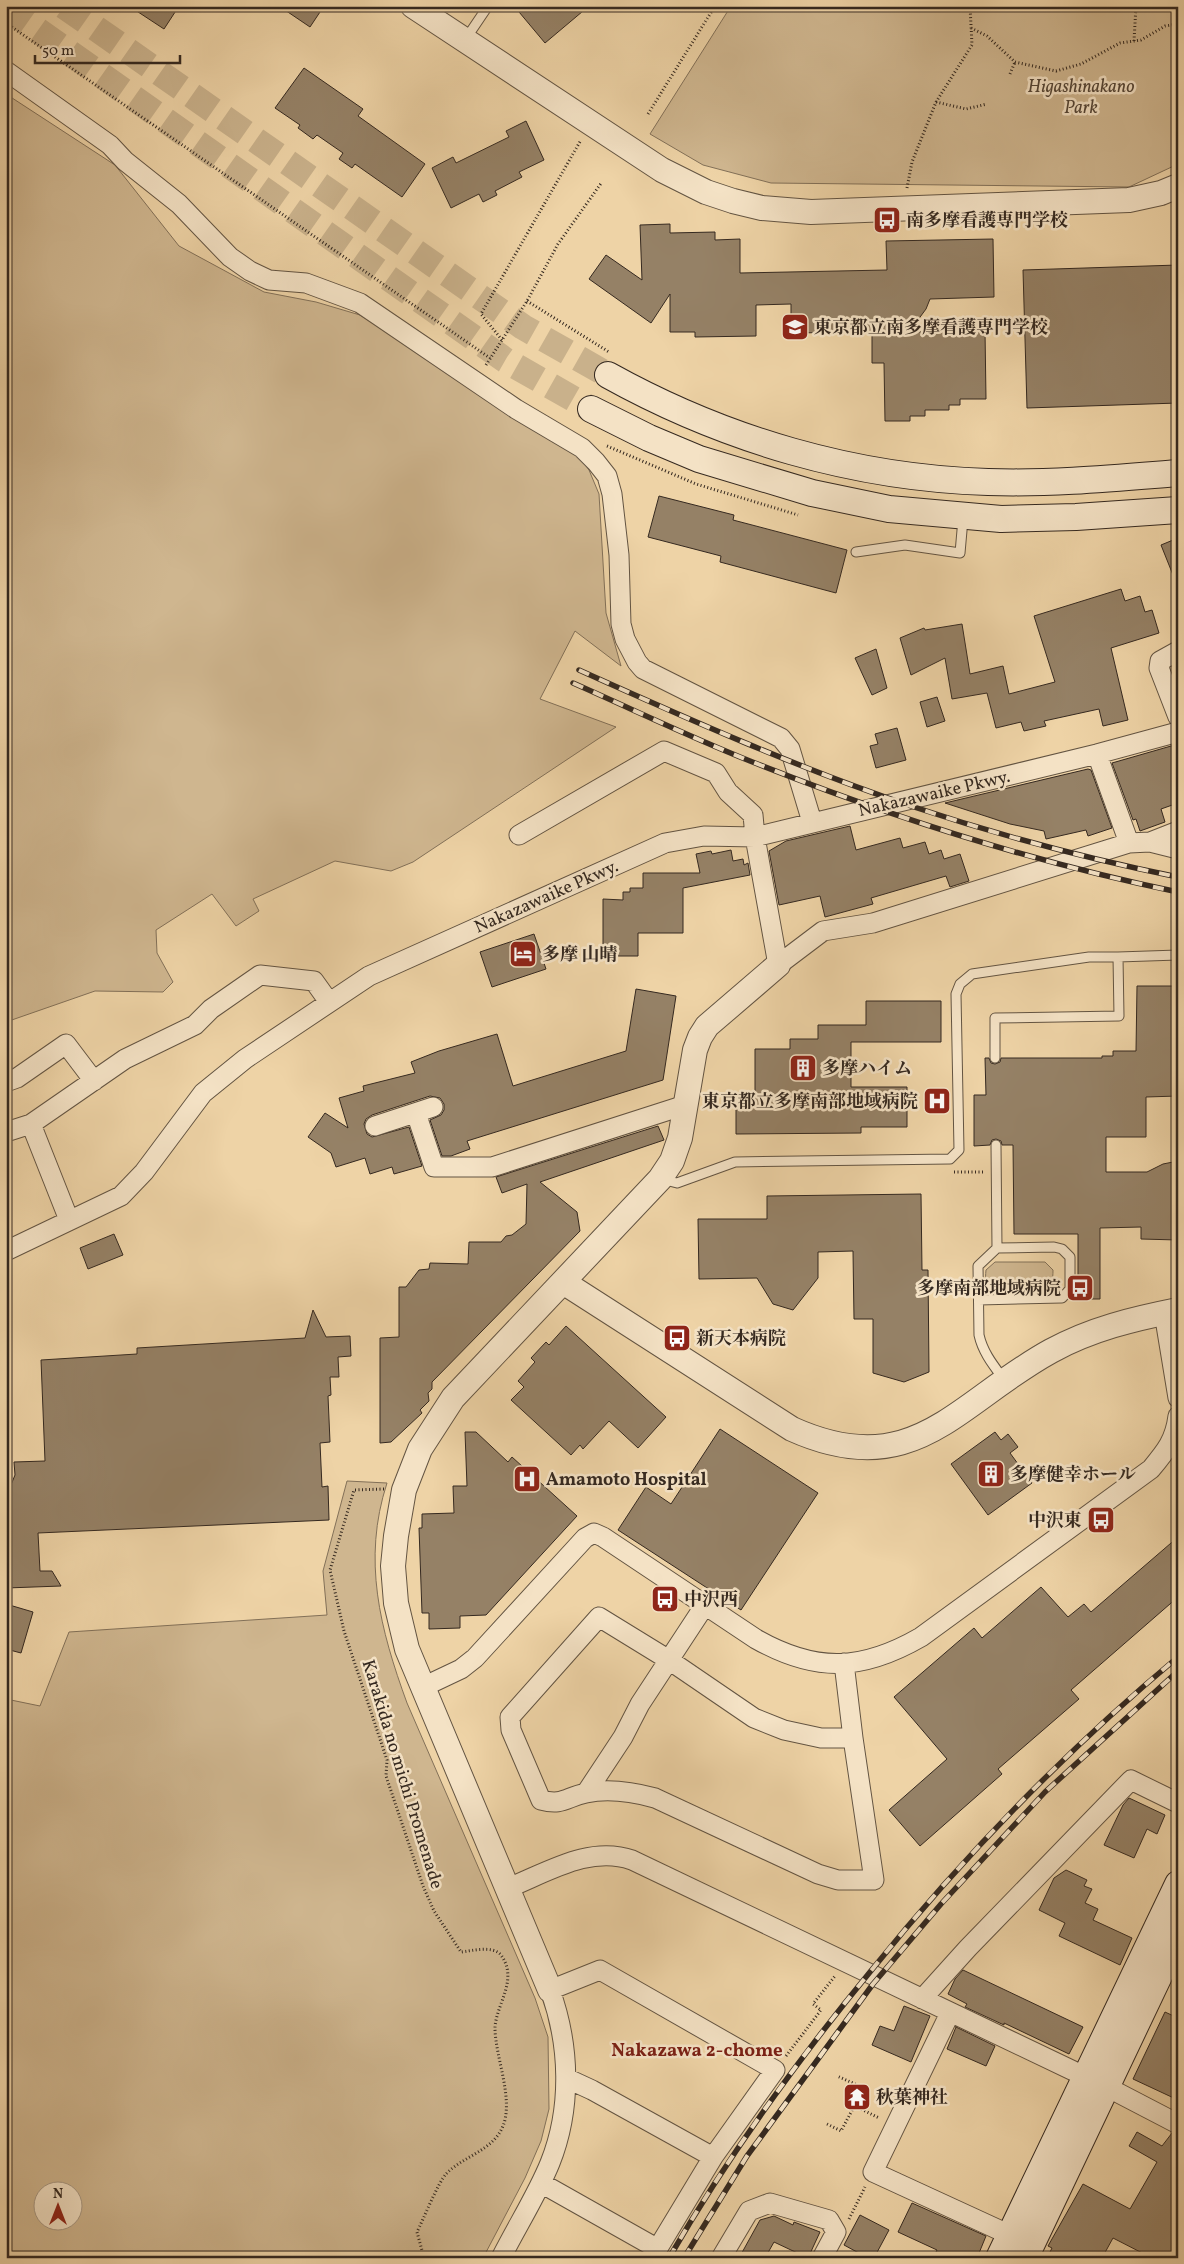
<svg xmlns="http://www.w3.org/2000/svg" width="1184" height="2264" viewBox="0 0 1184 2264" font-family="Vollkorn,'Noto Serif JP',serif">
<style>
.green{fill:#cfb68f;stroke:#827058;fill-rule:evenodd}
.building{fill:#958166;stroke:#352920}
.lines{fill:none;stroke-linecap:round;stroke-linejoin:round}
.secondary-tunnel{stroke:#c9b18b;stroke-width:26;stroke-dasharray:26 13;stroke-linecap:butt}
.service-casing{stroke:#635442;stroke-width:11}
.minor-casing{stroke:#635442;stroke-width:21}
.tertiary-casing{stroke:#635442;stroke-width:26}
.secondary-casing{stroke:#352920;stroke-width:28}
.path{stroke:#352920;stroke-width:3;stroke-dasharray:1 2.5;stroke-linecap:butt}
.service{stroke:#f4e2c5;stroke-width:9}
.minor{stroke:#f4e2c5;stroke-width:19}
.tertiary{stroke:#f4e2c5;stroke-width:24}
.secondary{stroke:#f4e2c5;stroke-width:26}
.rail-casing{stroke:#352920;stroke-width:5.5}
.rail{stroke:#f4e2c5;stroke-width:4;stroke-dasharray:11;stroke-linecap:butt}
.labels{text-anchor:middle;stroke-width:5;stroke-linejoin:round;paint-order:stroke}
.park-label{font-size:18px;font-style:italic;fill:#544536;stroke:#f4e2c5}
.poi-label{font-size:18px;font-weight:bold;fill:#352920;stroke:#f4e2c5;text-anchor:start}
.street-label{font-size:18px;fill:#352920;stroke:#f4e2c5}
.neighbourhood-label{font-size:19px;font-weight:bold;fill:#7a1f14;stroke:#f4e2c5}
</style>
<rect width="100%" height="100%" fill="#eed3a6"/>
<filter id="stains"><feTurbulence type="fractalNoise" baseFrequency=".004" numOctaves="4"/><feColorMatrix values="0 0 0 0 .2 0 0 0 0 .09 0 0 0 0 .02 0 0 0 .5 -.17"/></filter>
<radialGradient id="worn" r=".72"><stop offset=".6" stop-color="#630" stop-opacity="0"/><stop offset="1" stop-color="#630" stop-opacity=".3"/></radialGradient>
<path class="green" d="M 731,6 L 1178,6 L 1178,164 L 1129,187 L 771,183 L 703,165 L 650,134 Z
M 6,94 L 115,165 L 179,246 L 264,292 L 316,302 L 360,315 L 574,450 L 589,470 L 599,494 L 606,613 L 621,666 L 575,631 L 540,699 L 616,727 L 413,862 L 391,871 L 335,861 L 253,899 L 259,911 L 236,926 L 212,894 L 156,930 L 157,953 L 173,982 L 163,992 L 95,991 L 6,1022 Z
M 995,1262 L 1045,1262 L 1053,1270 C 1053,1280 1052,1285 1043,1289 L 995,1289 C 985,1285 985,1280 986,1270 Z
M 347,1481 L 387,1483 C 362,1560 380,1629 407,1703 L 535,1998 L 548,2037 L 549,2109 L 541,2141 L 525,2178 L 483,2258 L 6,2258 L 6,1699 L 40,1706 L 69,1632 L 327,1615 L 323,1571 ZM 42,2192 L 72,2192 L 72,2222 L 42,2222 Z"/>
<path class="building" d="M 129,6 L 179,6 L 164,29 Z
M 279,6 L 324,6 L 310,27 Z
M 514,6 L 589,6 L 545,43 Z
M 304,68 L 363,109 L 358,116 L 425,164 L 402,197 L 355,164 L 352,168 L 339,159 L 343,153 L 317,135 L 313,139 L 298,128 L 300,125 L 275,108 Z
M 526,121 L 544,160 L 519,172 L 522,177 L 495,191 L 497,195 L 483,202 L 479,194 L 451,208 L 432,168 L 453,157 L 456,163 L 509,137 L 506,131 Z
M 670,224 L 670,233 L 715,232 L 715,240 L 740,239 L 740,273 L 887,270 L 886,241 L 993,239 L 994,297 L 930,299 L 926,309 L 909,332 L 985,331 L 986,399 L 960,399 L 960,405 L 949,405 L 949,410 L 925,410 L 925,416 L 910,416 L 910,421 L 885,421 L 884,363 L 872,363 L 872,332 L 791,333 L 791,304 L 756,305 L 756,336 L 695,337 L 695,332 L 670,332 L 670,294 L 651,323 L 589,279 L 606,255 L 642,280 L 640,225 Z
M 1178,265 L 1178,403 L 1027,408 L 1023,270 Z
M 659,496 L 734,515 L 733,520 L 847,550 L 836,593 L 720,562 L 721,556 L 648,537 Z
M 1178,538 L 1178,585 L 1177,585 L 1161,545 Z
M 1121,589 L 1125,601 L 1140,596 L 1145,612 L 1152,610 L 1159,633 L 1111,648 L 1128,720 L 1103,726 L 1099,709 L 1044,721 L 1046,726 L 1024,731 L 1021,722 L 996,728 L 987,693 L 952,699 L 945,658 L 911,675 L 900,638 L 924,628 L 925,630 L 962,624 L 970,674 L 1003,666 L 1009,694 L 1055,682 L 1034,616 Z
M 876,649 L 887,688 L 872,695 L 855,658 Z
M 937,697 L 945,721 L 927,727 L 920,702 Z
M 897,728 L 906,760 L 876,768 L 870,746 L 878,744 L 875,734 Z
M 1178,744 L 1178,803 L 1161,809 L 1165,822 L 1140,831 L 1136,819 L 1133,820 L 1112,763 Z
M 1088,769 L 1091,770 L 1112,828 L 1088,836 L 1086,830 L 1046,839 L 1044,831 L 1010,824 L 945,803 Z
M 850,826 L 856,850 L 900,838 L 903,848 L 925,842 L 929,854 L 941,850 L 944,859 L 960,854 L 969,881 L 950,887 L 946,876 L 871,898 L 873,904 L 825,917 L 820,896 L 779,905 L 769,851 L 786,841 Z
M 731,850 L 733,861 L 743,859 L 744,865 L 748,863 L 750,875 L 683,888 L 683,933 L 638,933 L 638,956 L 603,956 L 603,899 L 623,900 L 623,892 L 630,892 L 630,888 L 643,888 L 643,873 L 700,873 L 696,854 L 711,851 L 712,854 Z
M 534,934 L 546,969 L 492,987 L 480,952 Z
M 1137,986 L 1178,986 L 1178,1096 L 1146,1097 L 1146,1137 L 1106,1137 L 1106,1172 L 1147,1172 L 1163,1164 L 1178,1161 L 1178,1240 L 1141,1239 L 1141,1227 L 1100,1228 L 1100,1299 L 1078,1299 L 1078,1234 L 1014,1234 L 1013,1145 L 1002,1145 L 1001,1141 L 996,1139 L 992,1140 L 990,1145 L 974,1146 L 974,1095 L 986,1095 L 985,1058 L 989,1058 L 991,1063 L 995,1064 L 1000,1062 L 1001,1058 L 1102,1058 L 1102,1056 L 1113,1056 L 1113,1051 L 1136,1051 Z
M 636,989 L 676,996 L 663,1080 L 467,1141 L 470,1149 L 451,1156 L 442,1156 L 430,1120 L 441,1115 L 444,1110 L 444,1104 L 440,1098 L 430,1096 L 372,1115 L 366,1119 L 364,1124 L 367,1134 L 372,1137 L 409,1127 L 422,1166 L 394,1174 L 392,1167 L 370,1174 L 365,1158 L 336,1167 L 331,1153 L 308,1137 L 325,1113 L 348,1128 L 339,1098 L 364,1091 L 363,1086 L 415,1073 L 411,1062 L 439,1051 L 497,1034 L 513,1086 L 626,1051 Z
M 866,1001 L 941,1001 L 941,1042 L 851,1042 L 851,1087 L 907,1087 L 907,1127 L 861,1127 L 861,1133 L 736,1134 L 736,1103 L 755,1103 L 755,1049 L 790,1049 L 790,1039 L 818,1039 L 818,1025 L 866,1025 Z
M 658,1126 L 664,1140 L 540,1182 L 577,1212 L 580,1231 L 432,1382 L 432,1389 L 428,1393 L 429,1401 L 420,1410 L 422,1413 L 391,1442 L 380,1443 L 380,1338 L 399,1337 L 399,1287 L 406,1287 L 419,1270 L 429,1269 L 430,1263 L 468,1264 L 469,1242 L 501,1242 L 506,1236 L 512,1235 L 526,1224 L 527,1184 L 502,1193 L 496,1177 Z
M 921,1194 L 922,1270 L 928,1270 L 929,1372 L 904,1382 L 873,1373 L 873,1319 L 854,1319 L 853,1251 L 818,1252 L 818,1278 L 793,1310 L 773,1304 L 757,1278 L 699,1279 L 698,1219 L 767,1219 L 767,1196 Z
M 114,1234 L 123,1255 L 88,1269 L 80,1248 Z
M 313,1310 L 326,1337 L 350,1336 L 351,1356 L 338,1357 L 339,1377 L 330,1377 L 331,1395 L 328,1396 L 330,1442 L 320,1443 L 322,1487 L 328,1486 L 329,1520 L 38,1533 L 40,1571 L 52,1571 L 61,1586 L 6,1588 L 6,1497 L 15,1475 L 14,1462 L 45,1461 L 41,1360 L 137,1354 L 137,1348 L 305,1338 Z
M 566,1326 L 666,1417 L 638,1448 L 609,1421 L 583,1449 L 580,1445 L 571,1455 L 511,1400 L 524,1387 L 518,1381 L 535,1362 L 531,1358 L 546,1342 L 549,1345 Z
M 720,1429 L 818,1493 L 741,1610 L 618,1530 L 646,1487 L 671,1504 Z
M 465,1432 L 476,1432 L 508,1462 L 512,1457 L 577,1516 L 486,1615 L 460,1616 L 460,1628 L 429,1629 L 429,1613 L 422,1613 L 419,1528 L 422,1528 L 422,1514 L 454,1513 L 453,1486 L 467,1486 Z
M 995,1432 L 1001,1440 L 1008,1434 L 1018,1447 L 1010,1453 L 1032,1483 L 988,1515 L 951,1464 Z
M 1178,1537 L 1178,1597 L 1071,1690 L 1079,1699 L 998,1769 L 1002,1774 L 920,1846 L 889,1810 L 947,1759 L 894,1697 L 974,1628 L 982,1638 L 1041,1587 L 1068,1617 L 1084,1604 L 1091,1612 Z
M 6,1604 L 33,1612 L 21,1653 L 6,1649 Z
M 1129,1798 L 1165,1815 L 1157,1834 L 1147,1829 L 1134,1858 L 1104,1845 L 1123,1805 Z
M 1066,1870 L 1087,1880 L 1084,1886 L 1092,1889 L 1085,1903 L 1098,1909 L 1093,1920 L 1132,1938 L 1120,1965 L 1059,1936 L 1065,1923 L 1039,1910 L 1054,1878 Z
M 963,1970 L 1083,2027 L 1069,2054 L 1004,2023 L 1004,2025 L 965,2007 L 967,2004 L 948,1994 L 955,1979 Z
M 904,2006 L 930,2016 L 911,2062 L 872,2045 L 880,2026 L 894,2031 Z
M 1165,2012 L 1178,2018 L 1178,2100 L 1133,2079 Z
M 956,2027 L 995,2046 L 986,2066 L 947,2049 Z
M 1137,2132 L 1162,2146 L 1172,2133 L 1178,2135 L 1178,2258 L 1152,2258 L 1113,2238 L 1102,2258 L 1047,2258 L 1052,2248 L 1048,2246 L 1083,2184 L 1130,2209 L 1157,2162 L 1129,2146 Z
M 912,2203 L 986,2236 L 977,2258 L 933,2258 L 937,2250 L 898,2232 Z
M 860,2215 L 889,2230 L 874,2258 L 868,2258 L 844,2245 Z
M 774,2216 L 793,2225 L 794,2222 L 820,2232 L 808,2258 L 774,2242 L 765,2258 L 739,2258 L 760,2220 Z"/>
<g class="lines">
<path class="secondary-tunnel" d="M 64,6 L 523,327 L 608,375
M 6,8 L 505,360 L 591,409"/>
<g class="service-casing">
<path id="service" d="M 465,40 L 488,6
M 856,552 L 905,545 L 960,553 L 963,519
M 1118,957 L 1178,955
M 996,1145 L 997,1248
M 661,1179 L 677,1183 L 735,1162 L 950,1159 L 959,1150 L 956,994 L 960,984 L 972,974 L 1089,957 L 1118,957 L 1119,1016 L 995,1018 L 995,1058
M 979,1300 L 1062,1298 L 1070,1289 L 1070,1257 L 1062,1249 L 1054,1247 L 997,1248 L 978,1266 L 979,1335 C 983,1353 994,1366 1005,1381"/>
</g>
<g class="minor-casing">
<path id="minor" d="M 6,71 L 110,145 L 125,161 L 179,204 L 230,257 L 250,271 L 269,280 L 306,283 L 360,303 L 516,409 L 582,448 L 596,462 L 607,476 L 612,494 L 619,555 L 621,624 L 625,639 L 637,662 L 643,669 L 781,738 L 790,749 L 812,822
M 1178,651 L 1160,661 L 1159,668 L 1178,717
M 1097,754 L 1129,843
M 519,835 L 664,751 L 716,773 L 728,792 L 753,815 L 755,837 L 778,965 L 823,931 L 873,923 L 1129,843 L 1150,842 L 1178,831
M 1150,842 L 1178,849
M 6,1082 L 17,1078 L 66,1044 L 94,1081
M 416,1113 L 434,1167 L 492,1167 L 685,1105
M 31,1124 L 69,1220
M 375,1126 L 433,1107
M 6,1132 L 31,1124 L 125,1059 L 195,1025 L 211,1009 L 260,975 L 314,981 L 329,1002
M 6,1251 L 121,1196 L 144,1172 L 203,1093 L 245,1059 L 369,976 L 665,843 L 704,836 L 755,837 L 1097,754 L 1178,732
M 1164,1313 L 1178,1398
M 844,1663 L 853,1738 L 874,1880 L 838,1880 L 818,1874 L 655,1798 C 633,1792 609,1788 586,1793 C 566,1797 563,1806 541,1800 L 511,1730 L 510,1717 L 599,1617 L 669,1660 L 754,1718 L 784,1730 L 821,1738 L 853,1738
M 423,1687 L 461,1669 L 475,1658 L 585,1538 L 594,1533 L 603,1537 L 756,1639 C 816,1673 862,1671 921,1637 L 1151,1469 C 1166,1451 1175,1440 1178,1416
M 586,1793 L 623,1737 L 640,1704 L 705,1605
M 508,1888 C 548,1872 590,1845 632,1860 L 1105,2086 L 1178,2124
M 922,1999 L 968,1948 L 1131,1780 L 1178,1803
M 950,2013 L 873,2172 L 1010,2235
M 566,2078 L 592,2090 L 713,2157
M 541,2183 L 658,2249
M 501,2258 C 517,2226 537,2195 550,2163 C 572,2108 570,2045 550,1990 L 600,1970 L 775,2070 L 713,2157 L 652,2258
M 721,2258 L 749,2211 L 770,2203 L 829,2220 L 836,2232 L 822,2258"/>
</g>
<g class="tertiary-casing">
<path id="tertiary" d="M 413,6 L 662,170 L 706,192 L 733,201 L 762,208 L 811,212 L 1129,200 L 1161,193 L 1178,186
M 563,1282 L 792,1429 C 914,1484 956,1403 1051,1351 C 1091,1329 1133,1319 1178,1310
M 550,1990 L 407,1649 L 396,1603 L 393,1566 L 396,1536 L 404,1490 L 420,1449 L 453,1398 L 660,1179 L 672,1161 L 680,1138 L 695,1050 L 700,1037 L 707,1026 L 778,965"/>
</g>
<g class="secondary-casing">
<path id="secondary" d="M 608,375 C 725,440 855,478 988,482 C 1052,484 1115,478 1178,473
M 591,409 L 649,438 L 699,459 L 812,493 L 889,509 L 1001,519 L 1076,517 L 1178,510
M 999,2258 L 1178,1884
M 1025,2258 L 1178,1936"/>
</g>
<path class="path" d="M 6,23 L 490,358
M 971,28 L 987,36 L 1015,62 L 1056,71 L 1081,64 L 1120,43 L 1141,40 L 1165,26 L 1178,24
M 1134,41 L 1136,6
M 1010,74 L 1015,62
M 936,102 L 966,109 L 987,104
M 1175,111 L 1178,110
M 648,114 L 715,6
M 907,188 L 912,162 L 936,102 L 972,45 L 970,6
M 527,301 L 609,352
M 502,340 L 481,314 L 581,140
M 486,365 L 527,301 L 558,244 L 602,182
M 607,446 L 696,484 L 798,515
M 954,1172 L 983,1172
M 384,1489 L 354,1490 L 330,1570 L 344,1631 L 387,1760 L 386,1776 L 423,1886 L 434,1911 L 461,1952 C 471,1951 493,1945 501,1955 C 519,1980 496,2004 495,2028 C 495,2056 514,2099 503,2126 C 493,2151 463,2156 446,2174 C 439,2181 423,2220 417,2232 L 424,2258
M 786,2056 L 821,2010 L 813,2004 L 835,1976
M 855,2106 L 879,2118
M 827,2124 L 841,2131 L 864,2088 L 837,2076
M 849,2219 L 865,2187"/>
<use href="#service" class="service"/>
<use href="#minor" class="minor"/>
<use href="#tertiary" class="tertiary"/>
<use href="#secondary" class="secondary"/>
<g class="rail-casing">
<path id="rail" d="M 579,670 C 688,719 798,768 911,806 C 998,835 1088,859 1178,877
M 573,683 C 632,709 690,737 750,761 C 888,816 1032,862 1178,892
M 669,2258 C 728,2156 796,2062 870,1972 C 963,1857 1064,1752 1178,1657
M 684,2258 L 747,2156 L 873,1984 L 941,1904 L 1045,1792 L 1178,1671"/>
</g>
<use href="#rail" class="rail"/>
</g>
<defs>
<g id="bus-square" transform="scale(1.4375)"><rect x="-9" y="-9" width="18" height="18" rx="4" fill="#8f2418" stroke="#f4e2c5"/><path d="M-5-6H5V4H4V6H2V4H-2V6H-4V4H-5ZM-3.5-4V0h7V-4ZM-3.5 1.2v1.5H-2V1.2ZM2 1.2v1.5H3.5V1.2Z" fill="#fff"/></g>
<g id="university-square" transform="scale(1.4375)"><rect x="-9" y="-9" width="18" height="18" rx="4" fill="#8f2418" stroke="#f4e2c5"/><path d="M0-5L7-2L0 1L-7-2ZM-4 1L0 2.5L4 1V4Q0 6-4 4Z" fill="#fff"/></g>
<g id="hotel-square" transform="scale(1.4375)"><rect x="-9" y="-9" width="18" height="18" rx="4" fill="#8f2418" stroke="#f4e2c5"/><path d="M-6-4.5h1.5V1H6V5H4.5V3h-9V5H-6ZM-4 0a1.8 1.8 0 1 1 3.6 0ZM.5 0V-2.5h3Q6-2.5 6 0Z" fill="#fff"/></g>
<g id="building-square" transform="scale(1.4375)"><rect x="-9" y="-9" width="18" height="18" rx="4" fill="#8f2418" stroke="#f4e2c5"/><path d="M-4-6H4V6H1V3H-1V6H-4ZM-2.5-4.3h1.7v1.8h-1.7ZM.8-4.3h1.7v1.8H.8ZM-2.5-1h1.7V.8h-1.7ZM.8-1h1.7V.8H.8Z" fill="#fff"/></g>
<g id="hospital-square" transform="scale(1.4375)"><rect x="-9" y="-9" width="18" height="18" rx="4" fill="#8f2418" stroke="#f4e2c5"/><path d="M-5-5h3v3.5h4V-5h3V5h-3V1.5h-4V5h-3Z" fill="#fff"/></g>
<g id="temple-square" transform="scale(1.4375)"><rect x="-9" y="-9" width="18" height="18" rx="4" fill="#8f2418" stroke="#f4e2c5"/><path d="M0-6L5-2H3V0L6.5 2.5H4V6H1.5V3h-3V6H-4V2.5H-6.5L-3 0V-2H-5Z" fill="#fff"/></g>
</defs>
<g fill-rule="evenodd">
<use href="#bus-square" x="887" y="220"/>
<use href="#university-square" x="795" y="327"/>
<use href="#hotel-square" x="523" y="954"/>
<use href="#building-square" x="803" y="1068"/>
<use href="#hospital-square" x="937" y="1101"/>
<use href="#bus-square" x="1080" y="1288"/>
<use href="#bus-square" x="677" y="1338"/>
<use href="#building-square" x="991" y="1474"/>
<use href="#hospital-square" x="527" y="1479"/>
<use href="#bus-square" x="1101" y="1520"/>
<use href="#bus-square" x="665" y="1599"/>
<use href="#temple-square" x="857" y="2097"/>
</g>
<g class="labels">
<g class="park-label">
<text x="1081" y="92">Higashinakano<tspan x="1081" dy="21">Park</tspan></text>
</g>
<g class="poi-label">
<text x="906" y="226">南多摩看護専門学校</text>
<text x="814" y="333">東京都立南多摩看護専門学校</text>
<text x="542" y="960">多摩 山晴</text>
<text x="822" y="1074">多摩ハイム</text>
<text x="918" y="1107" text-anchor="end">東京都立多摩南部地域病院</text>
<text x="1061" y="1294" text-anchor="end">多摩南部地域病院</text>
<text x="696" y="1344">新天本病院</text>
<text x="1010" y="1480">多摩健幸ホール</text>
<text x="546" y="1485">Amamoto Hospital</text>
<text x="1082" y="1526" text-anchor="end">中沢東</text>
<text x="684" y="1605">中沢西</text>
<text x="876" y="2103">秋葉神社</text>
</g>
<g class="street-label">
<text transform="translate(934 793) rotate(-13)" y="6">Nakazawaike Pkwy.</text>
<text transform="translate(546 896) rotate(-24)" y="6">Nakazawaike Pkwy.</text>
<text transform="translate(403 1774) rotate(73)" y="6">Karakida no michi Promenade</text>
</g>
<g class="neighbourhood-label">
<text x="697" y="2056">Nakazawa 2-chome</text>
</g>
</g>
<rect width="1184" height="2264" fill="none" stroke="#eed3a6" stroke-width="25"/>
<rect x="8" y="8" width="1169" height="2249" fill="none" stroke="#352920" stroke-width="2.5"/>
<rect x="12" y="12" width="1159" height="2239" fill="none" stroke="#352920"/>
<g transform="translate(58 2206)"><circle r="24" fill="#f4e2c5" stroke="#a89883"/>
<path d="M0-4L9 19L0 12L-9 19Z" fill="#8f2418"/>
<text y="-8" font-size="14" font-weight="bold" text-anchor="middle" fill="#352920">N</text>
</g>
<path d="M35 55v8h145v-8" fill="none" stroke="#352920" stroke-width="2.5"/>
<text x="42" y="55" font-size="15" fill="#352920" stroke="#f4e2c5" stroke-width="4" paint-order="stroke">50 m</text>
<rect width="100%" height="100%" filter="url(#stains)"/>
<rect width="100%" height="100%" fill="url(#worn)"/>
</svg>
